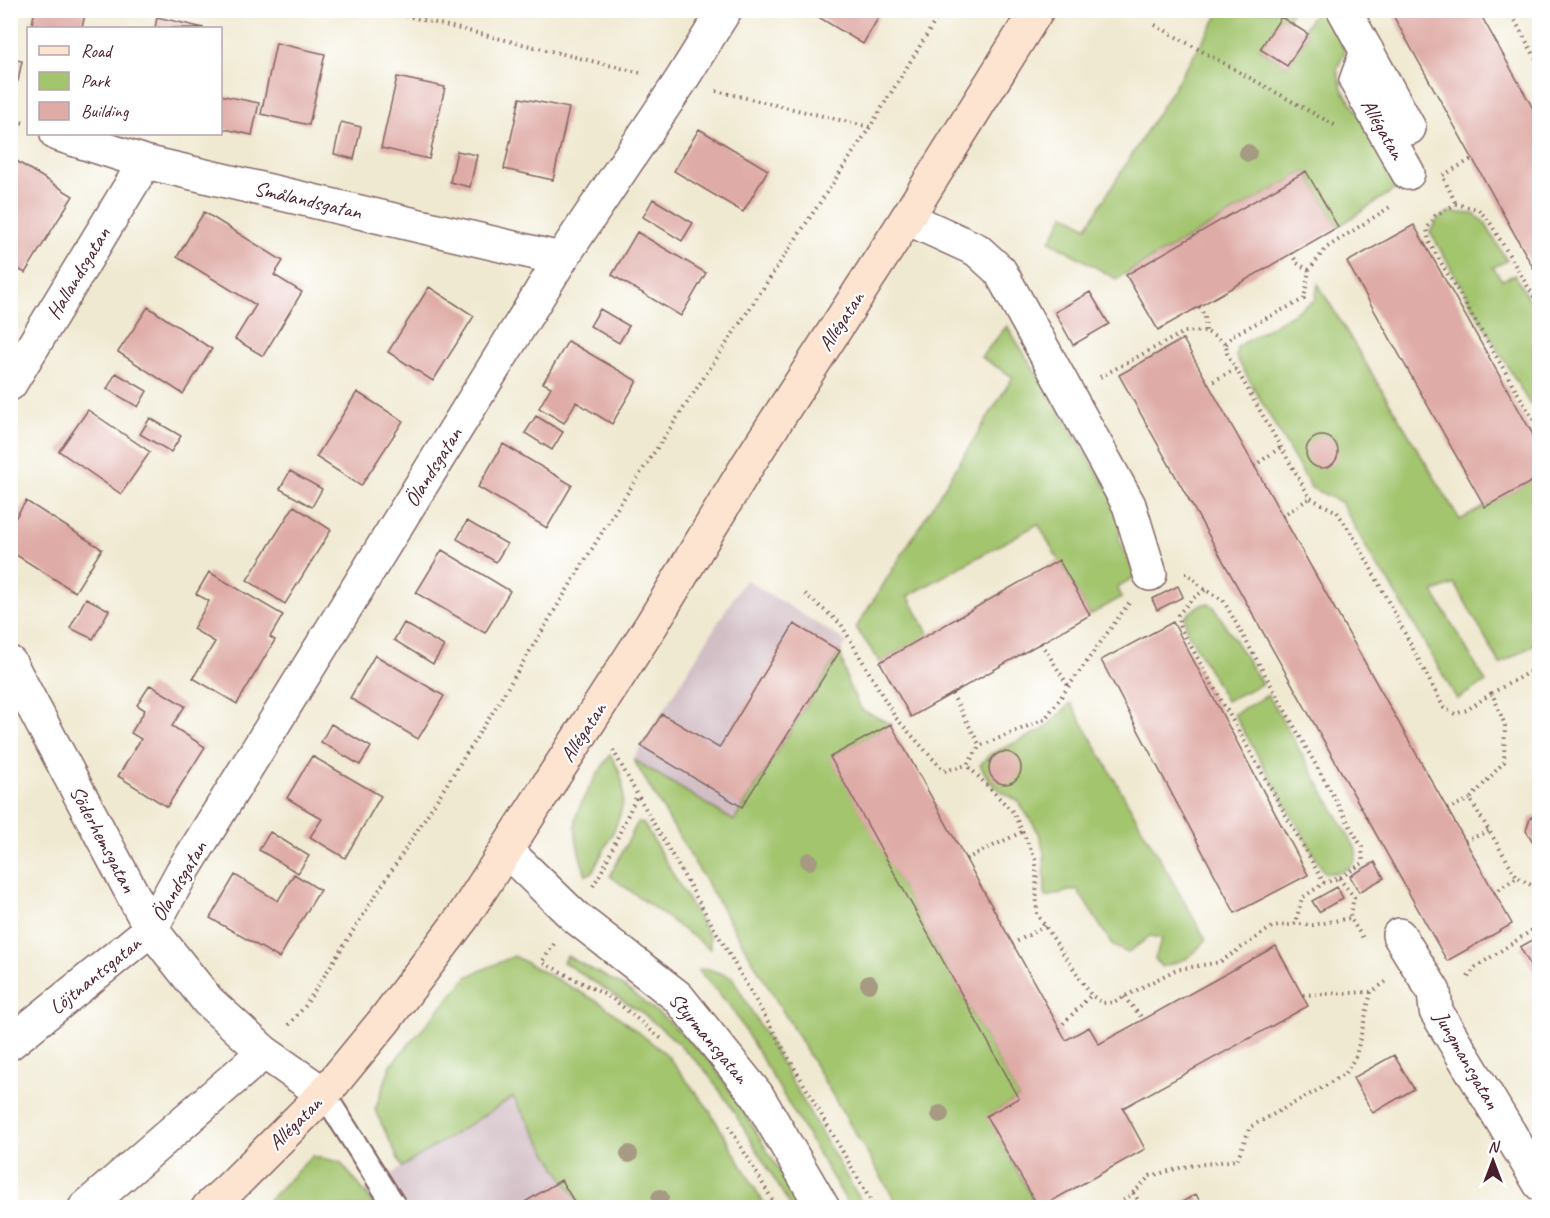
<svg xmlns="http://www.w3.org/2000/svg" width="1550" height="1218" viewBox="0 0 1550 1218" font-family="Caveat,sans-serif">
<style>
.industrial{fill:#d2bec5}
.green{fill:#a3c56e;stroke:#76724c;stroke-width:1.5}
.building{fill:#dfaba6}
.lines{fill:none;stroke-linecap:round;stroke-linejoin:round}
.lane-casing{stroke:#846665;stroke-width:26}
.street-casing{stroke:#846665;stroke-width:36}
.secondary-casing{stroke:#846665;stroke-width:36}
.path{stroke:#846665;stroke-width:4;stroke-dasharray:1.5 4.5;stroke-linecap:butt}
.lane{stroke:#fff;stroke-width:22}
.street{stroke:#fff;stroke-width:33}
.secondary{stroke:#fde4d1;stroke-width:33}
.tree{fill:#a69a82}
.labels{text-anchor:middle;stroke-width:4.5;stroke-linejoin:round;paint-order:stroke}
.street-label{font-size:21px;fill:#4a1f2b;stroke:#fff}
</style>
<rect width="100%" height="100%" fill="#fff"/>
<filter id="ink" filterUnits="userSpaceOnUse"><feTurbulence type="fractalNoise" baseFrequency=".0167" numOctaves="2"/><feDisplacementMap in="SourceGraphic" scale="12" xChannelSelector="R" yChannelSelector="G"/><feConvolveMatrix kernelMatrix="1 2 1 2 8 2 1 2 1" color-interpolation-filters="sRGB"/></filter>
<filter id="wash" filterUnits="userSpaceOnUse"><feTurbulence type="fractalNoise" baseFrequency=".008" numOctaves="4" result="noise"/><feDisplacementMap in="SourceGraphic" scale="24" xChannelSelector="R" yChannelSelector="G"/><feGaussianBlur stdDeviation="1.35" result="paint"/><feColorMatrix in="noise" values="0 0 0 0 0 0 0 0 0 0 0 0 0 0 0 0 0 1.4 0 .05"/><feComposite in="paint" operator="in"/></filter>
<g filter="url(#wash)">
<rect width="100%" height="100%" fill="#f0e9d1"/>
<path class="industrial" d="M 745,579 L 847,642 L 733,821 L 633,759 Z
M 513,1097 L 581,1207 L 375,1207 L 364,1191 Z"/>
<path class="green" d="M 1221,11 L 1292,11 L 1287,21 L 1281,17 L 1260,49 L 1287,66 L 1308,35 L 1303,31 L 1315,11 L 1320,11 L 1338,25 L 1345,51 L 1337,70 L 1343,91 L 1377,141 L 1400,186 L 1338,227 L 1306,171 L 1116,279 L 1050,241 L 1065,214 L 1087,227 Z
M 1449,212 L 1474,214 L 1485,223 L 1507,261 L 1493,267 L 1502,280 L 1515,275 L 1539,318 L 1539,400 L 1530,405 L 1430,232 L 1437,220 Z
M 1318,284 L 1460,520 L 1539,477 L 1539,642 L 1500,664 L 1455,584 L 1433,592 L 1486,682 L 1457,699 L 1387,578 L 1377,567 L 1341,502 L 1311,488 L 1236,357 L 1237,347 L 1315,300 Z
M 1007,326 L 1122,512 L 1119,539 L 1136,576 L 1117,587 L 1122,597 L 1090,615 L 1038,524 L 908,596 L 929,635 L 880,662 L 856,628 L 1013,377 L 981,357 Z
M 1208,603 L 1214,607 L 1262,684 L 1226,701 L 1186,629 L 1185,617 L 1198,606 Z
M 840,651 L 848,684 L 862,710 L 891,724 L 831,757 L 1019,1098 L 987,1116 L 1037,1207 L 899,1207 L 633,759 L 734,821 Z
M 1268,695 L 1355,847 C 1356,850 1357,853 1356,857 C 1353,870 1335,875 1324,872 L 1234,714 Z
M 1071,703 L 1206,940 L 1188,958 L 1162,967 L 1155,959 L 1162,938 L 1150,936 L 1128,953 L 1113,946 L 1077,889 L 1045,897 L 1044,852 L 1039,833 L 1018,801 L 1002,792 L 990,782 L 980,765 L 990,754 L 1043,730 Z
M 610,755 C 641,796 611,834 592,873 L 586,875 C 580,859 572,830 577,814 C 584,793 598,774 610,755 Z
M 638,822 L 644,824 L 710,938 L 710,949 L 610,876 Z
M 514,956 L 602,1004 L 666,1054 L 708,1108 L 766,1207 L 581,1207 L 513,1097 L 402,1167 L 375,1110 L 391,1065 L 468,976 Z
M 567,956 L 623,986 L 666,1019 L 711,1062 L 743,1110 L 801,1207 L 791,1207 L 729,1104 L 705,1070 L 669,1035 L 641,1012 L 563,962 Z
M 708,969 L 732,977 L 864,1207 L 850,1207 L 731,1007 L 698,970 Z
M 312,1156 L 340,1162 L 364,1191 L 375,1207 L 262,1207 Z"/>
<g id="blocks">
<path class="building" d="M 35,10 L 86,10 L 82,28 L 31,28 Z
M 807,10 L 883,10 L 863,44 Z
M 1390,10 L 1478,10 L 1540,121 L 1540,280 Z
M 157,17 L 204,28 L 155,28 Z
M 1281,17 L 1308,34 L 1287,66 L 1260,49 Z
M 276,43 L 325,54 L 309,125 L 261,114 Z
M 10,59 L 22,61 L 18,81 L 10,80 Z
M 397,77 L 445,87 L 429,159 L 381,148 Z
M 220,95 L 259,103 L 252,135 L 220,128 Z
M 520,98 L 569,108 L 553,180 L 504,169 Z
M 341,122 L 361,127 L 354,159 L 334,154 Z
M 699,129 L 768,170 L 743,212 L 674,171 Z
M 457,151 L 477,155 L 470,187 L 450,182 Z
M 10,157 L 73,196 L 25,273 L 10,264 L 10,232 L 16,223 L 10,219 Z
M 1306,171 L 1338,227 L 1158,330 L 1126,275 Z
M 653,199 L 693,223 L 682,241 L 643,217 Z
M 204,212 L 283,261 L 274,275 L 302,292 L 263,356 L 235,339 L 256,305 L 177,257 Z
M 1414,225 L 1540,447 L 1540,477 L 1485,507 L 1347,262 Z
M 637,232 L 706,273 L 681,316 L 612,275 Z
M 429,287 L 474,316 L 433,381 L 388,352 Z
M 1090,292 L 1109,324 L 1073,345 L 1055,312 Z
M 148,307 L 212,349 L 183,394 L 118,352 Z
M 600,309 L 629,326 L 619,343 L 590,326 Z
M 1183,339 L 1512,924 L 1447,961 L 1119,375 Z
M 568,341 L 637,381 L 612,424 L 576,402 L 564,423 L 539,408 L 551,387 L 543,383 Z
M 116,373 L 147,391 L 138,407 L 107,389 Z
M 357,392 L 403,421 L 361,486 L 316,457 Z
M 88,410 L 150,452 L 121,494 L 59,451 Z
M 536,416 L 563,432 L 552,450 L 525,433 Z
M 150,418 L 181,436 L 171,452 L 140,434 Z
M1306 452a16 16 0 1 1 32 0a16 16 0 1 1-32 0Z
M 503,444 L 572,485 L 547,528 L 478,487 Z
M 290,471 L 322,489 L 312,507 L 280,489 Z
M 26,501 L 102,549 L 75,592 L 10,551 L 10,526 Z
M 294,506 L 331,530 L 285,604 L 247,580 Z
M 467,521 L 507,544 L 496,562 L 457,539 Z
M 442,550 L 510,591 L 485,633 L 416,593 Z
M 1059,560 L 1090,615 L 911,717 L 880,662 Z
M 209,572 L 283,615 L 270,637 L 275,640 L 237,704 L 193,678 L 215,642 L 193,629 L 209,601 L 196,594 Z
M 1178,586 L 1183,597 L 1157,610 L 1152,599 Z
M 86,598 L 109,610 L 93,639 L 70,628 Z
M 1173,622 L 1308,875 L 1235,913 L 1101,660 Z
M 404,623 L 444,646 L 433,664 L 394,640 Z
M 794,624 L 840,651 L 742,807 L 641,746 L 662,714 L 719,748 Z
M 375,655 L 444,696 L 418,739 L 350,698 Z
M 150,685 L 185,706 L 172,726 L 205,747 L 167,807 L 118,776 L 141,739 L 131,733 L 145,710 L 137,705 Z
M 331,724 L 371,747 L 360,765 L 321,742 Z
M 891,724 L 1066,1040 L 1089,1027 L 1099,1044 L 1276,946 L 1308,1006 L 1123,1108 L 1145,1149 L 1039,1208 L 986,1116 L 1019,1098 L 830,757 Z
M989 768a16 16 0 1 1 32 0a16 16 0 1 1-32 0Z
M 312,756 L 381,796 L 345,858 L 310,837 L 322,819 L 287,798 Z
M 1540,813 L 1540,844 L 1533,842 L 1526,831 L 1530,818 Z
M 270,832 L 309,856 L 298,873 L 259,850 Z
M 1375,862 L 1384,878 L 1359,892 L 1350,876 Z
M 294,874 L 320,890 L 279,958 L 210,918 L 235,875 L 278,901 Z
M 1337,887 L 1343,898 L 1319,912 L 1312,901 Z
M 1540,936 L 1540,982 L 1520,947 Z
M 1394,1055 L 1414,1089 L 1373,1113 L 1353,1078 Z
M 561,1180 L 578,1208 L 515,1208 Z
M 1196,1194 L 1203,1208 L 1172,1208 Z"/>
</g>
</g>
<g filter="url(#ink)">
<use href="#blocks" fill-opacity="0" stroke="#846665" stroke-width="1.5"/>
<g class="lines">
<g class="lane-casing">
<path id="lane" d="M 324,1094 L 396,1208"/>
</g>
<g class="street-casing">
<path id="street" d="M 1344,10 L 1409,128
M 1367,51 L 1356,81 L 1408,173
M 57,134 L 145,162 L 561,259
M 907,218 L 977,250 L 1000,271 L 1129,505 L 1150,574
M 10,384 L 145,162
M 10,663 L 151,929 L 208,1001 L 264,1052 L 324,1094
M 507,851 L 574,916 L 678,997 L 757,1095 L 823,1208
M 1399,935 L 1434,992 L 1436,1011 L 1540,1184
M 10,1043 L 151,929 L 182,872 L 561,259 L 680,82 L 725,10
M 85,1208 L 264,1052"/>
</g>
<g class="secondary-casing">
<path id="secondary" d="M 208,1208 L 231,1187 L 324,1094 L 384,1021 L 463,917 L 652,624 L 747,466 L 907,218 L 1037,10"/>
</g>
<path class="path" d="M 382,10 L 641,73
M 1509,10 L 1540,66
M 1155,25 L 1338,127
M 716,91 L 870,127
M 10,119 L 24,123
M 1443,175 L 1472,159
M 1444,179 L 1456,204
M 1291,253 L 1297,263 L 1309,270
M 1199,307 L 1205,316 L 1206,331
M 1540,307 L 1489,221 L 1478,209 L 1456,204 L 1435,216 L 1427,229 L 1429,242 L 1540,431
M 1226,344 L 1233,335 L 1304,299 L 1309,270 L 1326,248 L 1393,205
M 1100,377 L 1184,332 L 1206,331 L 1226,344 L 1227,353 L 1310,498 L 1337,512 L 1357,542 L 1444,708 L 1455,714 L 1467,710 L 1492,693
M 1208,384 L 1236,369
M 1254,466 L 1281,447
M 1282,516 L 1310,498
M 1185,573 L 1187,573 L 1205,590 L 1223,600 L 1362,847 L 1363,863 L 1339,878 L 1324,883 L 1302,898 L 1295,924
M 1205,590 L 1192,599 L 1178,615 L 1180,627 L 1324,883
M 805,594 L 841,624 L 895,717 L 944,771 L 967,765
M 1129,603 L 1045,719 L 980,746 L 967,765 L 1013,812 L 1036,860 L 1037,914 L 1091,995 L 1103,1003 L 1114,1002 L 1175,970 L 1220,962 L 1272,927 L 1295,924 L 1313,925 L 1350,918 L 1363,938
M 1041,643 L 1069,687
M 1540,666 L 1492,693 L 1505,725 L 1504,762 L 1470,799 L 1517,877 L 1540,890
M 952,694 L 980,746
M 613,750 L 637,794 L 875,1208
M 1447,809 L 1470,799
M 1465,841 L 1489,831
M 966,859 L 1024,831
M 1339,878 L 1354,897 L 1350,918
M 593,886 L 602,871 L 637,795
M 1535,887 L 1540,864
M 1494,893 L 1517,877
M 554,944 L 542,962 L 613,999 L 663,1040
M 1012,944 L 1045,926
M 1468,977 L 1476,967 L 1540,925
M 1303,995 L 1371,992
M 1124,997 L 1143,1019
M 289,1025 L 305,1006 L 491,715 L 612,516 L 870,127 L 942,10
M 1059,1028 L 1091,995
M 729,1126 L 777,1208
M 1133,1193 L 1150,1176 L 1188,1166 L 1237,1160 L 1250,1127 L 1327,1085 L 1346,1072 L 1356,1056 L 1371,992 L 1387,981
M 1114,1208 L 1133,1193 L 1144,1208"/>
<use href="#lane" class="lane"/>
<use href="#street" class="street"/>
<use href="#secondary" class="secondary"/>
</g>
<g class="tree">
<circle cx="1248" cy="153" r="9"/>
<circle cx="809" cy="861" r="9"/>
<circle cx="869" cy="984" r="9"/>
<circle cx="940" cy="1114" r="9"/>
<circle cx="629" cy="1154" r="9"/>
<circle cx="660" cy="1198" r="9"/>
</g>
</g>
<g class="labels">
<g class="street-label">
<text transform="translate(1383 129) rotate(60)" y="7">Allégatan</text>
<text transform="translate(308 200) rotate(13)" y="7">Smålandsgatan</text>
<text transform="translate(78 273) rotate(-59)" y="7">Hallandsgatan</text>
<text transform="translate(841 321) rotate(-57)" y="7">Allégatan</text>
<text transform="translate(433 467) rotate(-58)" y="7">Ölandsgatan</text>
<text transform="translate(583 732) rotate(-57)" y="7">Allégatan</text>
<text transform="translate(103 839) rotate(62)" y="7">Söderhemsgatan</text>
<text transform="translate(179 881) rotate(-60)" y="7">Ölandsgatan</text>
<text transform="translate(95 975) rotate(-39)" y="7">Löjtnantsgatan</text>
<text transform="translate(709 1038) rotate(50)" y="7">Styrmansgatan</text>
<text transform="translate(1467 1060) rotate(60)" y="7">Jungmansgatan</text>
<text transform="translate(295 1123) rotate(-45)" y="7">Allégatan</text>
</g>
</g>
<rect width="1550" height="1218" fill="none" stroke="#fff" stroke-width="36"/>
<rect x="27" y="27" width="195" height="108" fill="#ffffff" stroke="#b7a5aa" stroke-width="1.5"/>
<rect x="39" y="46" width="30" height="9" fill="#fde4d1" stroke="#b7a5aa" stroke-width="1.5"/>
<text x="81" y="57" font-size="18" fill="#4a1f2b">Road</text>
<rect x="39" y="72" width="30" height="18" fill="#a3c56e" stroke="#b7a5aa" stroke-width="1.5"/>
<text x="81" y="87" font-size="18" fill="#4a1f2b">Park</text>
<rect x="39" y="102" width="30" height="18" fill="#dfaba6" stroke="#b7a5aa" stroke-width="1.5"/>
<text x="81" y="117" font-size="18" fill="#4a1f2b">Building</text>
<g transform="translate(1493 1161)" stroke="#ffffff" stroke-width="4.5" paint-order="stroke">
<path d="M0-4.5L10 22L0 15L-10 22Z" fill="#4a1f2b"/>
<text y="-9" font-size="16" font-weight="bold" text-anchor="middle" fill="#4a1f2b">N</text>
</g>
</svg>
